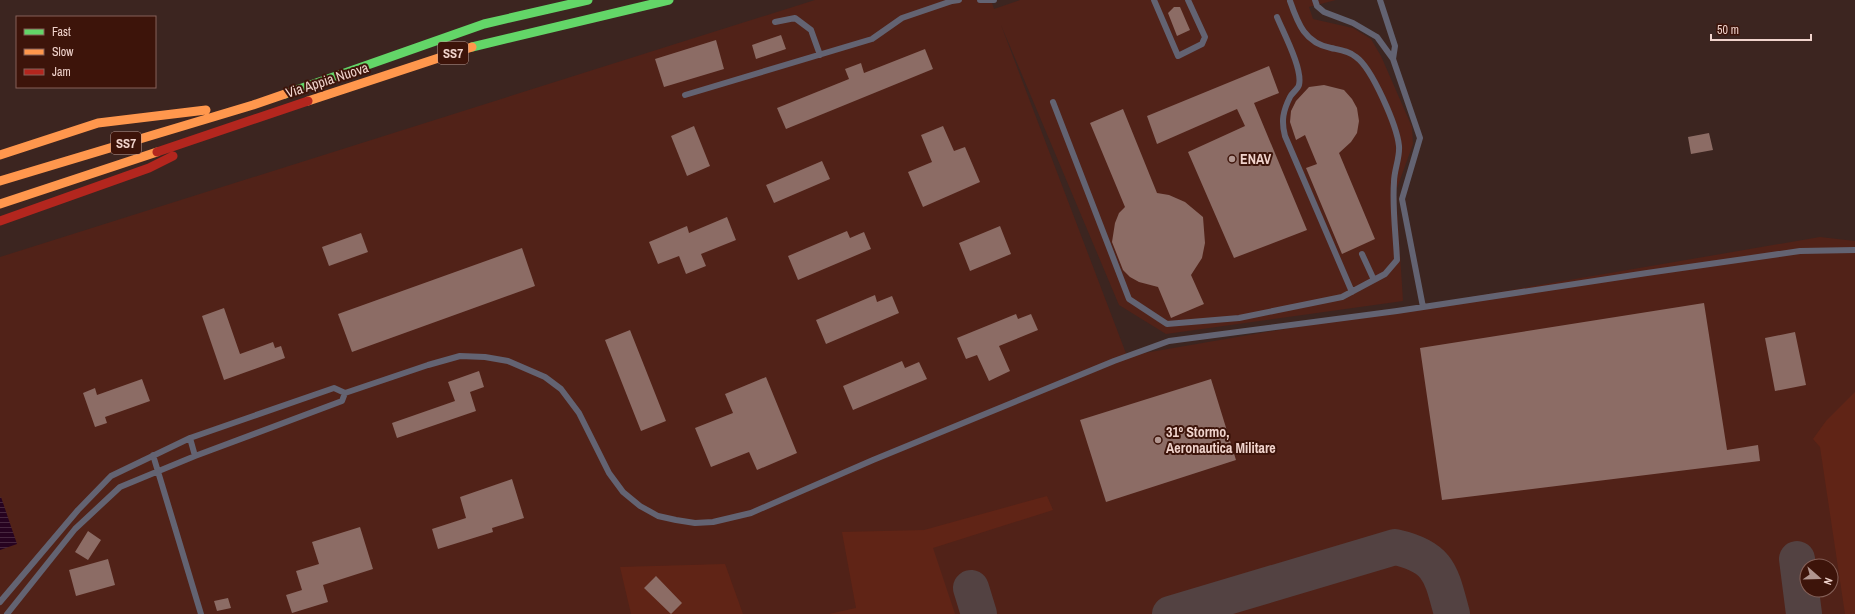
<svg xmlns="http://www.w3.org/2000/svg" width="1855" height="614" viewBox="0 0 1855 614" font-family="'Archivo Narrow',sans-serif">
<style>
.built{fill:#512218;fill-rule:evenodd}
.green{fill:#602416}
.water{fill:url(#water-rules)}
.lines{fill:none;stroke-linecap:round;stroke-linejoin:round}
.taxiway{stroke:#534242;stroke-width:36}
.building{fill:#8c6c65}
.lane{stroke:#636372;stroke-width:6}
.fast{stroke:#63d668;stroke-width:9}
.slow{stroke:#ff974d;stroke-width:9}
.jam{stroke:#b3261e;stroke-width:9}
.poi-dot{fill:#b19690;stroke:#3d140a;stroke-width:1.5}
.labels{text-anchor:middle;stroke-width:4;stroke-linejoin:round;paint-order:stroke}
.shield{fill:#3d140a;stroke:#ba9a92;stroke-width:1}
.shield-label{font-size:13px;font-weight:bold;fill:#f0d3cc}
.street-label{font-size:14px;fill:#f0d3cc;stroke:#3d140a}
.poi-label{font-size:14px;font-weight:bold;fill:#f0d3cc;stroke:#3d140a;text-anchor:start}
</style>
<defs>
<pattern id="water-rules" width="6" height="5" patternUnits="userSpaceOnUse"><rect width="6" height="5" fill="#270320"/><path d="M0 2.5h6" fill="none" stroke="#47273f"/></pattern>
</defs>
<rect width="100%" height="100%" fill="#3c2520"/>
<path class="built" d="M 815,0 L 991,0 L 994,9 L 1020,0 L 1336,0 L 1309,7 L 1313,19 L 1353,28 L 1371,39 L 1381,56 L 1412,127 L 1413,144 L 1396,191 L 1403,301 L 1166,334 L 1119,305 L 1001,25 L 1127,356 L 1820,237 L 1855,241 L 1855,614 L 0,614 L 0,257 ZM 1807,566 L 1831,566 L 1831,590 L 1807,590 Z"/>
<path class="green" d="M 1855,392 L 1855,614 L 1845,614 L 1820,447 L 1813,439 L 1826,421 Z
M 1047,496 L 1053,510 L 933,548 L 955,614 L 829,614 L 856,608 L 842,532 L 924,530 Z
M 725,564 L 743,614 L 631,614 L 620,567 Z"/>
<path class="water" d="M 1,497 L 17,544 L 0,550 L 0,498 Z"/>
<g class="lines">
<path class="taxiway" d="M 1797,559 L 1804,614
M 971,588 L 979,614
M 1170,614 L 1395,547 C 1440,557 1441,574 1452,614"/>
</g>
<path class="building" d="M 1174,7 L 1180,7 L 1190,30 L 1177,36 L 1168,13 Z
M 781,35 L 786,49 L 756,59 L 752,45 Z
M 716,40 L 724,69 L 664,87 L 655,59 Z
M 925,49 L 933,69 L 786,129 L 777,108 L 849,79 L 845,69 L 861,63 L 864,73 Z
M 1269,66 L 1279,93 L 1254,103 L 1307,230 L 1234,258 L 1188,152 L 1245,126 L 1237,109 L 1157,144 L 1147,116 Z
M 1324,85 L 1344,90 L 1352,99 L 1357,108 L 1359,121 L 1357,133 L 1351,142 L 1339,153 L 1375,239 L 1342,254 L 1306,168 L 1317,164 L 1305,135 L 1296,140 L 1290,122 L 1291,111 L 1296,101 L 1309,87 Z
M 1123,109 L 1157,193 L 1169,195 L 1185,202 L 1203,217 L 1205,243 L 1202,258 L 1191,275 L 1204,304 L 1171,318 L 1158,287 L 1139,282 L 1130,277 L 1123,270 L 1112,242 L 1115,223 L 1119,213 L 1125,207 L 1090,123 Z
M 694,126 L 710,166 L 687,176 L 671,136 Z
M 943,126 L 954,151 L 965,147 L 980,182 L 923,207 L 908,172 L 932,162 L 921,135 Z
M 1709,133 L 1713,150 L 1691,154 L 1688,137 Z
M 822,161 L 830,179 L 774,203 L 766,185 Z
M 727,217 L 736,240 L 701,254 L 706,266 L 686,274 L 679,256 L 658,264 L 649,242 L 687,226 L 689,233 Z
M 1000,226 L 1011,254 L 970,271 L 959,243 Z
M 847,231 L 850,238 L 864,232 L 871,249 L 798,280 L 788,256 Z
M 361,233 L 368,252 L 329,266 L 322,247 Z
M 522,248 L 535,286 L 352,352 L 338,314 Z
M 875,295 L 877,302 L 892,296 L 899,313 L 826,344 L 816,320 Z
M 1704,303 L 1727,450 L 1758,445 L 1760,461 L 1442,500 L 1420,348 Z
M 224,308 L 240,354 L 273,342 L 275,348 L 281,346 L 285,358 L 224,380 L 202,316 Z
M 1016,314 L 1018,319 L 1031,314 L 1038,330 L 999,346 L 1010,371 L 989,381 L 977,355 L 966,359 L 957,338 Z
M 630,330 L 666,421 L 641,431 L 605,340 Z
M 1795,332 L 1806,385 L 1775,391 L 1765,338 Z
M 902,361 L 905,368 L 919,362 L 927,379 L 853,410 L 843,386 Z
M 479,371 L 484,387 L 470,392 L 476,411 L 397,438 L 392,423 L 455,401 L 448,382 Z
M 766,377 L 797,453 L 757,470 L 749,452 L 711,467 L 695,428 L 733,413 L 725,394 Z
M 142,379 L 150,401 L 105,417 L 107,423 L 95,427 L 83,393 L 95,388 L 97,395 Z
M 1211,379 L 1236,460 L 1106,502 L 1080,420 Z
M 512,479 L 524,518 L 492,528 L 493,532 L 438,549 L 432,529 L 466,518 L 460,497 Z
M 360,527 L 373,569 L 323,585 L 328,602 L 292,613 L 286,595 L 302,590 L 296,571 L 319,564 L 312,542 Z
M 88,531 L 101,540 L 88,560 L 75,552 Z
M 108,559 L 115,585 L 76,596 L 69,570 Z
M 656,576 L 682,603 L 671,614 L 644,588 Z
M 228,598 L 231,608 L 217,611 L 214,601 Z"/>
<g class="lines">
<path class="lane" d="M 980,0 L 994,0
M 1154,0 L 1178,56 L 1202,44 L 1205,37 L 1188,0
M 1315,0 L 1317,6 L 1324,12 L 1353,23 L 1377,37 L 1393,59
M 1380,0 L 1395,46 L 1393,59 L 1420,138 L 1402,199 L 1423,307
M 1277,17 C 1283,32 1303,69 1299,85 C 1298,89 1292,93 1290,97 C 1283,111 1281,121 1285,136 L 1352,292
M 775,22 L 795,18 L 811,30 L 820,55
M 685,95 L 872,39 L 902,18 L 952,1 L 959,0
M 1053,102 L 1129,299 L 1167,324 L 1239,318 L 1342,297 L 1385,274 L 1397,260 C 1396,235 1392,207 1394,182 C 1394,170 1400,158 1399,146 C 1397,126 1372,68 1356,57 C 1349,51 1340,50 1331,48 C 1305,43 1298,24 1290,1
M 1362,254 L 1374,280
M 190,438 L 195,456
M 153,455 L 201,614
M 0,602 L 78,510 L 111,476 L 190,438 L 334,388 L 345,393 L 428,365 L 460,356 L 485,357 L 508,361 L 545,377 L 561,389 L 579,413 L 609,473 L 623,492 L 640,506 L 658,516 L 676,520 L 695,523 L 713,522 L 751,513 L 873,460 L 1114,361 L 1169,341 L 1397,311 L 1647,273 L 1800,251 L 1855,250
M 7,614 L 75,529 L 120,487 L 195,456 L 342,401 L 345,393"/>
<path class="fast" d="M 472,47 L 669,0
M 285,94 L 484,24 L 588,0"/>
<path class="slow" d="M 308,101 L 472,47
M 0,155 L 98,123 L 206,110
M 0,181 L 253,105 L 285,94
M 0,204 L 157,152"/>
<path class="jam" d="M 157,152 L 308,101
M 0,221 L 149,168 L 173,156"/>
</g>
<g class="poi-dot">
<circle cx="1232" cy="159" r="4"/>
<circle cx="1158" cy="440" r="4"/>
</g>
<g class="labels">
<g class="shield">
<rect x="438" y="42" width="30" height="22" rx="3"/>
<rect x="111" y="132" width="30" height="22" rx="3"/>
</g>
<g class="shield-label">
<text x="453" y="58">SS7</text>
<text x="126" y="148">SS7</text>
</g>
<g class="street-label">
<text transform="translate(327 80) rotate(-18)" y="5">Via Appia Nuova</text>
</g>
<g class="poi-label">
<text x="1240" y="164">ENAV</text>
<text x="1166" y="437">31º Stormo,<tspan x="1166" dy="16">Aeronautica Militare</tspan></text>
</g>
</g>
<rect x="16" y="16" width="140" height="72" fill="#3d140a" stroke="#856058"/>
<rect x="24" y="29" width="20" height="6" fill="#63d668" stroke="#856058"/>
<text x="52" y="36" font-size="12" fill="#f0d3cc">Fast</text>
<rect x="24" y="49" width="20" height="6" fill="#ff974d" stroke="#856058"/>
<text x="52" y="56" font-size="12" fill="#f0d3cc">Slow</text>
<rect x="24" y="69" width="20" height="6" fill="#b3261e" stroke="#856058"/>
<text x="52" y="76" font-size="12" fill="#f0d3cc">Jam</text>
<g transform="translate(1819 578) rotate(110)"><circle r="19" fill="#3d140a" stroke="#856058"/>
<path d="M0-3L7 15L0 10L-7 15Z" fill="#b19690"/>
<text y="-6" font-size="11" font-weight="bold" text-anchor="middle" fill="#f0d3cc">N</text>
</g>
<path d="M1711 34v6h100v-6" fill="none" stroke="#f0d3cc" stroke-width="2"/>
<text x="1717" y="34" font-size="12" fill="#f0d3cc" stroke="#3d140a" stroke-width="3" paint-order="stroke">50 m</text>
</svg>
